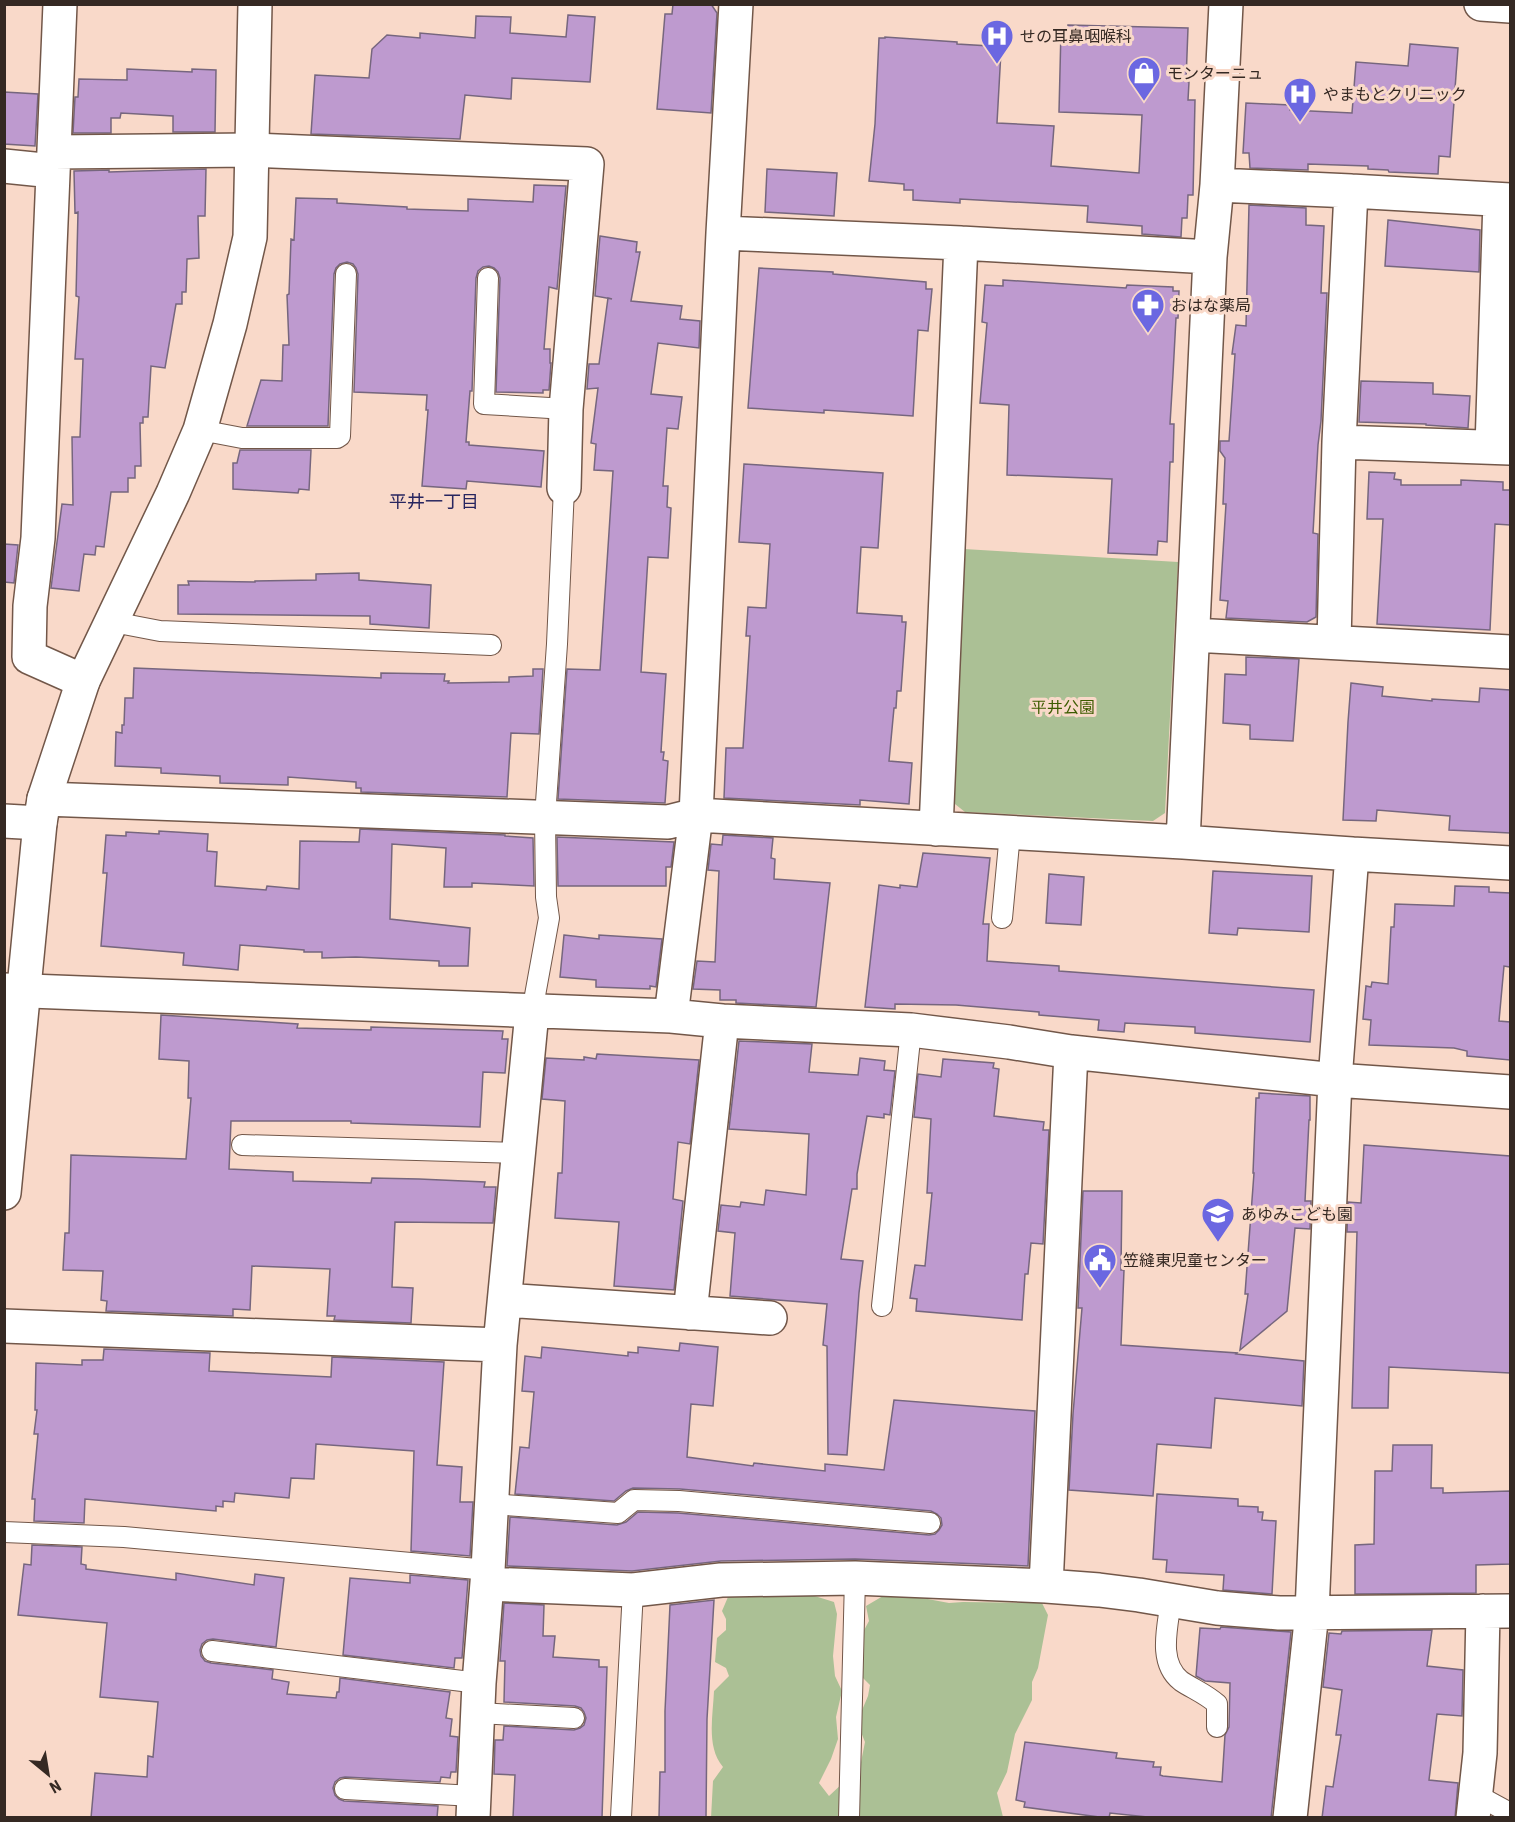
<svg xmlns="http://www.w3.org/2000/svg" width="1515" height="1822" viewBox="0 0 1515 1822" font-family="'Roboto Condensed','Noto Sans JP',sans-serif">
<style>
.green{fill:#abc095}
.building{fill:#be9acf;stroke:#76667e;stroke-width:1.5}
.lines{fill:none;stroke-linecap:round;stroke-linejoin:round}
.lane-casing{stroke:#725749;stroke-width:22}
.street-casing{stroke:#725749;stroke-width:36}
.secondary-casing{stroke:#725749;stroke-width:36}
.lane{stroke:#fff;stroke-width:20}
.street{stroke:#fff;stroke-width:33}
.secondary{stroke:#fff;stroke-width:33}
.labels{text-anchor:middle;stroke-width:6;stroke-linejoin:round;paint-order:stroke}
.poi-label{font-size:16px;fill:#352923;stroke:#f9d9c9;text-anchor:start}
.park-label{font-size:16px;fill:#3d5c00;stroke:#f9d9c9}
.neighbourhood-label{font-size:18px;fill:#27255f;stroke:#f9d9c9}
</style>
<rect width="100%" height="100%" fill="#f9d9c9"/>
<path class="green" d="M 964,549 L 1178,562 L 1165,813 L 1153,821 L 965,812 L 950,800 Z
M 751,1593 L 805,1593 L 834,1602 L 837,1614 L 833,1656 L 835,1676 L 842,1691 L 836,1717 L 838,1739 L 831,1759 L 819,1783 L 829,1796 L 860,1767 L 865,1742 L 857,1722 L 868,1696 L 870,1685 L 863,1678 L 858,1668 L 862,1659 L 864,1646 L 862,1634 L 869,1621 L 866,1606 L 883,1596 L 917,1597 L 949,1603 L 963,1602 L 1042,1603 L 1048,1615 L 1038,1668 L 1032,1682 L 1032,1700 L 1015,1734 L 1007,1772 L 997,1793 L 1003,1817 L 711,1818 L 713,1781 L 723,1767 C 706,1747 713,1716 714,1691 L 729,1676 L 726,1668 L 715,1662 L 717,1638 L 726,1630 L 726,1619 L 722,1611 L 728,1597 Z"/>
<path class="building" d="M 673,4 L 711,4 L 717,13 L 711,113 L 657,109 L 665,14 L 672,14 Z
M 568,15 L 595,17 L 590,82 L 512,78 L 511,99 L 465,95 L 460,139 L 311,134 L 315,75 L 369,78 L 372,49 L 387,35 L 420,38 L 420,33 L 475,38 L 476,16 L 511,17 L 510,33 L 566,37 Z
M 1068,25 L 1188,28 L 1186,81 L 1189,82 L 1188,100 L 1195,100 L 1193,195 L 1188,195 L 1187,218 L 1182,218 L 1181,237 L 1142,234 L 1142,226 L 1087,222 L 1088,206 L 960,199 L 960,203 L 913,200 L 913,190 L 904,190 L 904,184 L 869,181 L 875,124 L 879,38 L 885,38 L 885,37 L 957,42 L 957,44 L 990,46 L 990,50 L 1001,51 L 997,123 L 1054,126 L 1051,166 L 1139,173 L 1142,115 L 1059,112 L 1061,30 L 1068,30 Z
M 1410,44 L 1458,48 L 1450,157 L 1439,156 L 1438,174 L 1389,172 L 1388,170 L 1368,169 L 1368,166 L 1308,164 L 1308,170 L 1250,168 L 1249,153 L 1243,153 L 1246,103 L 1290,105 L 1290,110 L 1352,113 L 1356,62 L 1408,66 Z
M 127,69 L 192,72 L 192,69 L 216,70 L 215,132 L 173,132 L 173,116 L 121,113 L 120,118 L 111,118 L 111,133 L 73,133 L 75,97 L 78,97 L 79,79 L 127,80 Z
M 4,92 L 38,94 L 35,146 L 4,144 Z
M 206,169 L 205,216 L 198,216 L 199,258 L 187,259 L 186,292 L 182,292 L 182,304 L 176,304 L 165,368 L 151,366 L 148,417 L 143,417 L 143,423 L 140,423 L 141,466 L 135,466 L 135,478 L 128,478 L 128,492 L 111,492 L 104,547 L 96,546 L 95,555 L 84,554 L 79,591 L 51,588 L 62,504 L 73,505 L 72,437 L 80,437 L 83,359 L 75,359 L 79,297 L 76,296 L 78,212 L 75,213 L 74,171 L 109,170 L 109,172 Z
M 767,169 L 837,173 L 834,216 L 765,212 Z
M 534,185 L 566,186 L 557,289 L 549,287 L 544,349 L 550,349 L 550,363 L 551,363 L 549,390 L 543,390 L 543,393 L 496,392 L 500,278 L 498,272 L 494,268 L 489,266 L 483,267 L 478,271 L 476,278 L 472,391 L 470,391 L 466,442 L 469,442 L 469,445 L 544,451 L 541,487 L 467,481 L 466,489 L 422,486 L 428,410 L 426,410 L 427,395 L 354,392 L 358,274 L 356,268 L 353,264 L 347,262 L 340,264 L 336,268 L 334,274 L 328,426 L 247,426 L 261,380 L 282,381 L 283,345 L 289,345 L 287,295 L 289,294 L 291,239 L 294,240 L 296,198 L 337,199 L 337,203 L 407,207 L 407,209 L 468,211 L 468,199 L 533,202 Z
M 1249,205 L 1306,208 L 1306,225 L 1324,226 L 1321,293 L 1327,293 L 1321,421 L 1318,445 L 1313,533 L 1318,534 L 1316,617 L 1307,622 L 1226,618 L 1228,601 L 1220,600 L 1226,504 L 1223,504 L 1225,458 L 1220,451 L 1220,441 L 1229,441 L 1235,354 L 1232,354 L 1236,325 L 1246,326 Z
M 1388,220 L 1480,230 L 1479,272 L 1385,266 Z
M 600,236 L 637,242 L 636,252 L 640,252 L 631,301 L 682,306 L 680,319 L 700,321 L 699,348 L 658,343 L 651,394 L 682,397 L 678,429 L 667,428 L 663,486 L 668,486 L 667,507 L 671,508 L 668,558 L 648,557 L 641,672 L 666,674 L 661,752 L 664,752 L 663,760 L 668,761 L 665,803 L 558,799 L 567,669 L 600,670 L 613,471 L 594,470 L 596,444 L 591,443 L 598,388 L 587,389 L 589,364 L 599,364 L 608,298 L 612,299 L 595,296 Z
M 759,268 L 833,272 L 833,274 L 926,282 L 926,289 L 932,289 L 928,331 L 918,330 L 913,416 L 824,410 L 824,413 L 748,408 Z
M 1003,280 L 1126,288 L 1127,285 L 1173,287 L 1173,291 L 1179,291 L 1178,318 L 1176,318 L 1173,374 L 1170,424 L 1174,424 L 1173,462 L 1170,462 L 1167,542 L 1158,541 L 1157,555 L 1108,553 L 1112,479 L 1007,475 L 1009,405 L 980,403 L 987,323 L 982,322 L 985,285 L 1003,286 Z
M 1361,381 L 1433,383 L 1433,394 L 1470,396 L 1468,428 L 1426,425 L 1426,424 L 1359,422 Z
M 240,450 L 311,450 L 309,490 L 299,489 L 298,493 L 233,489 L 233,463 L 237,463 Z
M 744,464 L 883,473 L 878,548 L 861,547 L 857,613 L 902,616 L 902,622 L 906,622 L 901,691 L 897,691 L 896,708 L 894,708 L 889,761 L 912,763 L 909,804 L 860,800 L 860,805 L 724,798 L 726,748 L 743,748 L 750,636 L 746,636 L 748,607 L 766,608 L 770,544 L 739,542 Z
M 1369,472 L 1395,473 L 1394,479 L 1401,480 L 1401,485 L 1461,485 L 1461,480 L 1503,482 L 1503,490 L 1510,490 L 1510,525 L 1495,524 L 1490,630 L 1377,624 L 1383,519 L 1367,519 Z
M 4,544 L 18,545 L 14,583 L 4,582 Z
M 359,573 L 359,580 L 431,585 L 429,628 L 370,624 L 370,616 L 178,614 L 178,585 L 189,585 L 188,581 L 255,582 L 255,581 L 316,580 L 316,574 Z
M 1246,657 L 1299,659 L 1293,741 L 1250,739 L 1250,725 L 1223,723 L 1225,674 L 1246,675 Z
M 134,668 L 381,678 L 381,673 L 445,674 L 444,681 L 449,681 L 448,683 L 509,682 L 509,677 L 533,676 L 533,669 L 543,669 L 539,734 L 511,733 L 507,797 L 361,792 L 361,788 L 356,788 L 356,782 L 288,777 L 288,785 L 220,783 L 220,776 L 161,773 L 161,768 L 115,766 L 116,732 L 122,733 L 122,725 L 124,725 L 125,698 L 133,698 Z
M 1351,683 L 1383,687 L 1382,696 L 1432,701 L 1432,699 L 1479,702 L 1480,688 L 1510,690 L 1510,833 L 1449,830 L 1450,816 L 1377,810 L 1376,821 L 1343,820 L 1348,722 Z
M 360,829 L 505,835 L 505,836 L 533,838 L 534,886 L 472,883 L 472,887 L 444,887 L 446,848 L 392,844 L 390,919 L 470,928 L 468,966 L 439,966 L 439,961 L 356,957 L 322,958 L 322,952 L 304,952 L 304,950 L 240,945 L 238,970 L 229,969 L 183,965 L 184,953 L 101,946 L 107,873 L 103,873 L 106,835 L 126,836 L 126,832 L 159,834 L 159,831 L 208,834 L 207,851 L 217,852 L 215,886 L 266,890 L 267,886 L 299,889 L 300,841 L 359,842 Z
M 723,835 L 773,838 L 771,858 L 775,859 L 774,879 L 830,883 L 816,1007 L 736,1003 L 736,1000 L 720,1000 L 720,990 L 693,989 L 697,961 L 715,962 L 719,871 L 708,870 L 711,844 L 722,845 Z
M 557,837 L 674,842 L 671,867 L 666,867 L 666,886 L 558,886 Z
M 923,853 L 990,858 L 983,924 L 989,924 L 987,961 L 1059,966 L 1059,971 L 1314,990 L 1310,1042 L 1195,1033 L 1195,1027 L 1125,1023 L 1124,1032 L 1098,1030 L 1099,1020 L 1039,1015 L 1039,1012 L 956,1005 L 895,1004 L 895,1009 L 865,1007 L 879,885 L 900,888 L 900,885 L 917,887 Z
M 1213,871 L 1312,876 L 1309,932 L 1238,928 L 1237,935 L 1209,933 Z
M 1049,874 L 1084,877 L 1081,925 L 1046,923 Z
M 1455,886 L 1489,887 L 1489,892 L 1510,893 L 1510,967 L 1504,966 L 1499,1021 L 1510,1022 L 1510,1060 L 1467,1056 L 1467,1051 L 1454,1048 L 1369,1045 L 1371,1020 L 1363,1019 L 1366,986 L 1371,987 L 1372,982 L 1388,984 L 1391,927 L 1394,927 L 1395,904 L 1454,906 Z
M 564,935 L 599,939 L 599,935 L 662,939 L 656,987 L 650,986 L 650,989 L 596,987 L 596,980 L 560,977 Z
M 161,1015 L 298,1024 L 297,1028 L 371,1030 L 371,1027 L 503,1031 L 502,1039 L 508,1039 L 505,1073 L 483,1072 L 480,1127 L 351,1123 L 351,1121 L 231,1121 L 229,1169 L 293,1172 L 293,1181 L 371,1183 L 372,1178 L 419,1179 L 485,1182 L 484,1187 L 496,1187 L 493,1223 L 395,1222 L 392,1287 L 413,1288 L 411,1323 L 334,1320 L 335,1316 L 327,1316 L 330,1269 L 252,1266 L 250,1310 L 233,1309 L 233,1316 L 106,1311 L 107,1301 L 101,1300 L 103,1271 L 63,1270 L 65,1233 L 69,1233 L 71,1155 L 186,1159 L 191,1098 L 188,1098 L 189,1061 L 159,1059 Z
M 739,1041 L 812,1044 L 809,1072 L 858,1075 L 860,1058 L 885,1061 L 884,1070 L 895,1071 L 890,1115 L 884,1114 L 884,1118 L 867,1116 L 857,1174 L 857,1189 L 852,1189 L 841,1259 L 863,1261 L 859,1293 L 847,1455 L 828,1454 L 827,1346 L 823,1345 L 827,1304 L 730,1296 L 735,1233 L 718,1231 L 721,1205 L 740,1207 L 741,1202 L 764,1205 L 766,1190 L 806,1195 L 809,1134 L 729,1129 Z
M 597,1054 L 699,1060 L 690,1144 L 678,1142 L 673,1199 L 683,1201 L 674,1290 L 614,1286 L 619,1222 L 555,1218 L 558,1173 L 562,1173 L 565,1101 L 542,1099 L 546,1058 L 584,1060 L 584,1057 L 596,1059 Z
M 943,1059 L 994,1063 L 993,1068 L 999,1069 L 994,1116 L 1044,1122 L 1043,1130 L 1049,1130 L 1043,1244 L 1031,1243 L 1028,1274 L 1025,1274 L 1022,1320 L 916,1311 L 917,1299 L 910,1298 L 915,1265 L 925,1266 L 932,1193 L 927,1193 L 931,1119 L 914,1117 L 918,1074 L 941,1077 Z
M 1259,1093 L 1310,1096 L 1310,1120 L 1309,1120 L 1305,1201 L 1311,1201 L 1310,1229 L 1295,1228 L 1287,1311 L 1240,1350 L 1248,1294 L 1245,1294 L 1254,1173 L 1253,1173 L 1256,1098 L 1259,1098 Z
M 1364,1145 L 1510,1156 L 1510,1373 L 1389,1367 L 1388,1408 L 1352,1408 L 1357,1232 L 1347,1232 L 1348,1202 L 1361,1203 Z
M 1083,1191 L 1122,1191 L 1121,1270 L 1124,1270 L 1121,1345 L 1237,1353 L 1236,1354 L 1304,1361 L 1302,1406 L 1215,1398 L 1211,1448 L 1157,1444 L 1153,1496 L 1069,1490 L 1073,1414 L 1082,1308 L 1078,1308 Z
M 680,1343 L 718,1347 L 713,1406 L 691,1404 L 687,1457 L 753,1466 L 754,1463 L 825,1471 L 825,1464 L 884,1470 L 894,1400 L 1035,1411 L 1028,1566 L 855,1559 L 721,1561 L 632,1571 L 507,1566 L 510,1517 L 617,1525 L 626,1522 L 638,1512 L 678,1513 L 929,1535 L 935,1534 L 939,1530 L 942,1525 L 941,1518 L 937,1514 L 931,1511 L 680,1489 L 633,1488 L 626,1491 L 614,1501 L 515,1494 L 520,1447 L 529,1448 L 534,1392 L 522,1391 L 525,1356 L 541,1358 L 542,1347 L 628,1356 L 628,1352 L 638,1353 L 638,1347 L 679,1351 Z
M 104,1349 L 210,1353 L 209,1371 L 331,1377 L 332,1357 L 444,1362 L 437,1465 L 462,1467 L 460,1502 L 473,1502 L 470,1556 L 411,1551 L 414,1451 L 316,1444 L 314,1479 L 291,1478 L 289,1498 L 235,1493 L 234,1502 L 223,1501 L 223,1507 L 216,1506 L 216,1511 L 85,1499 L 84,1523 L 34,1521 L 35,1499 L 32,1499 L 38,1434 L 34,1434 L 37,1410 L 35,1410 L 36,1363 L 82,1365 L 82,1360 L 103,1360 Z
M 1393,1445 L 1432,1445 L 1431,1488 L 1443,1488 L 1443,1493 L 1510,1491 L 1510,1564 L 1476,1565 L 1476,1593 L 1355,1594 L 1355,1545 L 1374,1544 L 1375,1471 L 1392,1471 Z
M 1157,1494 L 1238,1499 L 1238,1506 L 1258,1507 L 1258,1512 L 1263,1512 L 1262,1520 L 1276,1521 L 1272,1594 L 1223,1590 L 1224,1575 L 1166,1572 L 1167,1560 L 1153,1559 Z
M 32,1545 L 82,1547 L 81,1564 L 86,1565 L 86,1569 L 176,1580 L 176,1573 L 254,1585 L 255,1574 L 284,1578 L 276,1647 L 213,1639 L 207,1640 L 202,1644 L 200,1650 L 201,1656 L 205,1661 L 211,1663 L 273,1670 L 272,1679 L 289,1682 L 287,1694 L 336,1698 L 337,1692 L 339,1692 L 340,1678 L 450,1692 L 446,1718 L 452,1719 L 450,1736 L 458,1737 L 456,1772 L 451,1772 L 450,1778 L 441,1777 L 440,1782 L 345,1777 L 340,1778 L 335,1782 L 333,1788 L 335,1795 L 339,1799 L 344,1801 L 438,1806 L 437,1818 L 91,1818 L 95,1773 L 147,1777 L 148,1756 L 153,1757 L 158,1702 L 100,1697 L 107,1623 L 18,1615 L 24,1564 L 31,1565 Z
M 410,1575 L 468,1580 L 462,1658 L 455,1658 L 454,1668 L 343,1655 L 350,1578 L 410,1583 Z
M 714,1600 L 707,1719 L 706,1818 L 659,1818 L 660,1772 L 665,1772 L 665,1711 L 670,1605 Z
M 504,1603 L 544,1605 L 543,1636 L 555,1636 L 553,1657 L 599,1660 L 599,1667 L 607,1667 L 602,1818 L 513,1818 L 515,1775 L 494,1774 L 495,1740 L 503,1740 L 504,1726 L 574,1730 L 580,1728 L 584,1725 L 586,1718 L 584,1712 L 581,1708 L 575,1706 L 504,1702 L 505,1661 L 500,1661 Z
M 1221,1627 L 1291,1632 L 1271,1818 L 1157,1818 L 1110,1813 L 1109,1818 L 1107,1818 L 1024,1807 L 1025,1802 L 1016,1800 L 1025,1742 L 1117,1753 L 1116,1758 L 1154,1762 L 1153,1767 L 1161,1767 L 1160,1775 L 1163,1776 L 1222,1782 L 1225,1735 L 1229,1727 L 1230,1683 L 1205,1681 L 1196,1676 L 1200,1628 L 1220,1629 Z
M 1432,1630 L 1427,1666 L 1463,1670 L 1462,1716 L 1437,1714 L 1429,1780 L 1458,1783 L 1455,1818 L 1322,1818 L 1326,1786 L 1333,1787 L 1341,1735 L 1336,1735 L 1342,1690 L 1323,1687 L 1329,1633 L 1341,1634 L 1342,1631 Z"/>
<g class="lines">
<g class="lane-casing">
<path id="lane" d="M 488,278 L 484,404 L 566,409
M 200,430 L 242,438 L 337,438 L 340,436 L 346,274
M 113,622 L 160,631 L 491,645
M 1002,918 L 1010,833
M 532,1012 L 549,918 L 546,897 L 545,817 L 557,644 L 564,488
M 242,1145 L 518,1153
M 882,1306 L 911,1030
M 491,1504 L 618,1513 L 634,1500 L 679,1501 L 930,1523
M 4,1532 L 124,1537 L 488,1570
M 1171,1600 C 1168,1626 1157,1662 1181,1681 C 1193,1689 1206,1694 1217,1704 L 1217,1727
M 212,1651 L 479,1683
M 478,1713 L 574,1718
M 345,1789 L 474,1796
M 1475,1794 L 1510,1813
M 621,1817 L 633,1590
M 849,1818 L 855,1578"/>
</g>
<g class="street-casing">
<path id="street" d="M 60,4 L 38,538 L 30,606 L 29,657 L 83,681
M 54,152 L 251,150 L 587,164 L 566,409 L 564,488
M 4,166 L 53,171
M 1217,185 L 1351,191 L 1510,200
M 723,233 L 961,243 L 1210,257
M 1339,442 L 1510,448
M 1492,447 L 1500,200
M 1193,635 L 1510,652
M 1334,642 L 1339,442 L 1351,191
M 44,799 L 668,822 L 696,815 L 1183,842 L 1352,854 L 1510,863
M 4,821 L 40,823
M 936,829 L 961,243
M 1183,842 L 1210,257 L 1217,185 L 1226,4
M 4,990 L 671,1016 L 722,1021 L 911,1030 L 1009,1042 L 1071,1052 L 1335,1080 L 1510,1092
M 671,1016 L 696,815 L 723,233 L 736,4
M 505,1300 L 770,1318
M 690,1313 L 722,1021
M 4,1326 L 500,1345
M 487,1584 L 633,1590 L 721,1580 L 855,1578 L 1046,1586 L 1099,1590 L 1139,1595 L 1217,1608 L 1279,1613 L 1510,1611
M 1046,1586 L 1071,1052
M 473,1818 L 479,1683 L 488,1570 L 500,1345 L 532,1012
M 1290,1818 L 1312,1612 L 1335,1080 L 1352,854
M 1473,1818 L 1480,1753 L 1483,1611"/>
</g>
<g class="secondary-casing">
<path id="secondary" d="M 1481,4 L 1510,6
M 4,1193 L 40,823 L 44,799 L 83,681 L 173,493 L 200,430 L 230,324 L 250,237 L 255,4"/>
</g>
<use href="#lane" class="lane"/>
<use href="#street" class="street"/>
<use href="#secondary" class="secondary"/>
</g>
<defs>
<g id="hospital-pin" transform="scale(1.725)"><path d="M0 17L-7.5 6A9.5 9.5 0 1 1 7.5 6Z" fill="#6b67e1" stroke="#f9d9c9"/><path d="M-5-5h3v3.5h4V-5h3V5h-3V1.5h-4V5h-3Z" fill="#fff"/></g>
<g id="shop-pin" transform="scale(1.725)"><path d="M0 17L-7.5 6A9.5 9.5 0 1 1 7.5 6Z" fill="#6b67e1" stroke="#f9d9c9"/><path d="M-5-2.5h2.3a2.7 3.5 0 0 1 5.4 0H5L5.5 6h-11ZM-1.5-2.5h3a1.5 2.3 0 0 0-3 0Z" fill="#fff"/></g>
<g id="pharmacy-pin" transform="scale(1.725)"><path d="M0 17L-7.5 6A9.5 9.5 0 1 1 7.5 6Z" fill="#6b67e1" stroke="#f9d9c9"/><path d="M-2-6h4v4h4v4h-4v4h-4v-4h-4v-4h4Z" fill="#fff"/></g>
<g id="school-pin" transform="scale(1.725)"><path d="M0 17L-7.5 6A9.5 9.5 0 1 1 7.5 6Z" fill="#6b67e1" stroke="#f9d9c9"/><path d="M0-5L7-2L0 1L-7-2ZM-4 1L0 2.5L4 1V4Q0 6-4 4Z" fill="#fff"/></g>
<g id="civic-pin" transform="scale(1.725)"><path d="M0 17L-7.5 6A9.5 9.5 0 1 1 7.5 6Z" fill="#6b67e1" stroke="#f9d9c9"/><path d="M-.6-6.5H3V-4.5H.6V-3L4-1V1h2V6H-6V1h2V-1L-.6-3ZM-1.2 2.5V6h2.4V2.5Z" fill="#fff"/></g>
</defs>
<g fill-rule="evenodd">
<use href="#hospital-pin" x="997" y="36"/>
<use href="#shop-pin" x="1144" y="73"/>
<use href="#hospital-pin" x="1300" y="94"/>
<use href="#pharmacy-pin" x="1148" y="305"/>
<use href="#school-pin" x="1218" y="1214"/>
<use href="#civic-pin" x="1100" y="1260"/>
</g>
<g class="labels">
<g class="poi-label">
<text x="1020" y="42">せの耳鼻咽喉科</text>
<text x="1167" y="79">モンターニュ</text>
<text x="1323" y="100">やまもとクリニック</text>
<text x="1171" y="311">おはな薬局</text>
<text x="1241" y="1220">あゆみこども園</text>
<text x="1123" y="1266">笠縫東児童センター</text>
</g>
<g class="park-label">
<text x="1063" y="713">平井公園</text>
</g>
<g class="neighbourhood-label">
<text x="434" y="508">平井一丁目</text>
</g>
</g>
<rect width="1515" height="1822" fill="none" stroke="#352923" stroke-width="12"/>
<g transform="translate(48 1774) rotate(150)" stroke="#f9d9c9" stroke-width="4.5" paint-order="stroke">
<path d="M0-4.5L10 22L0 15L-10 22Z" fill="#352923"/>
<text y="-9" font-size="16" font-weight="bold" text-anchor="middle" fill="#352923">N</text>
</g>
</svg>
